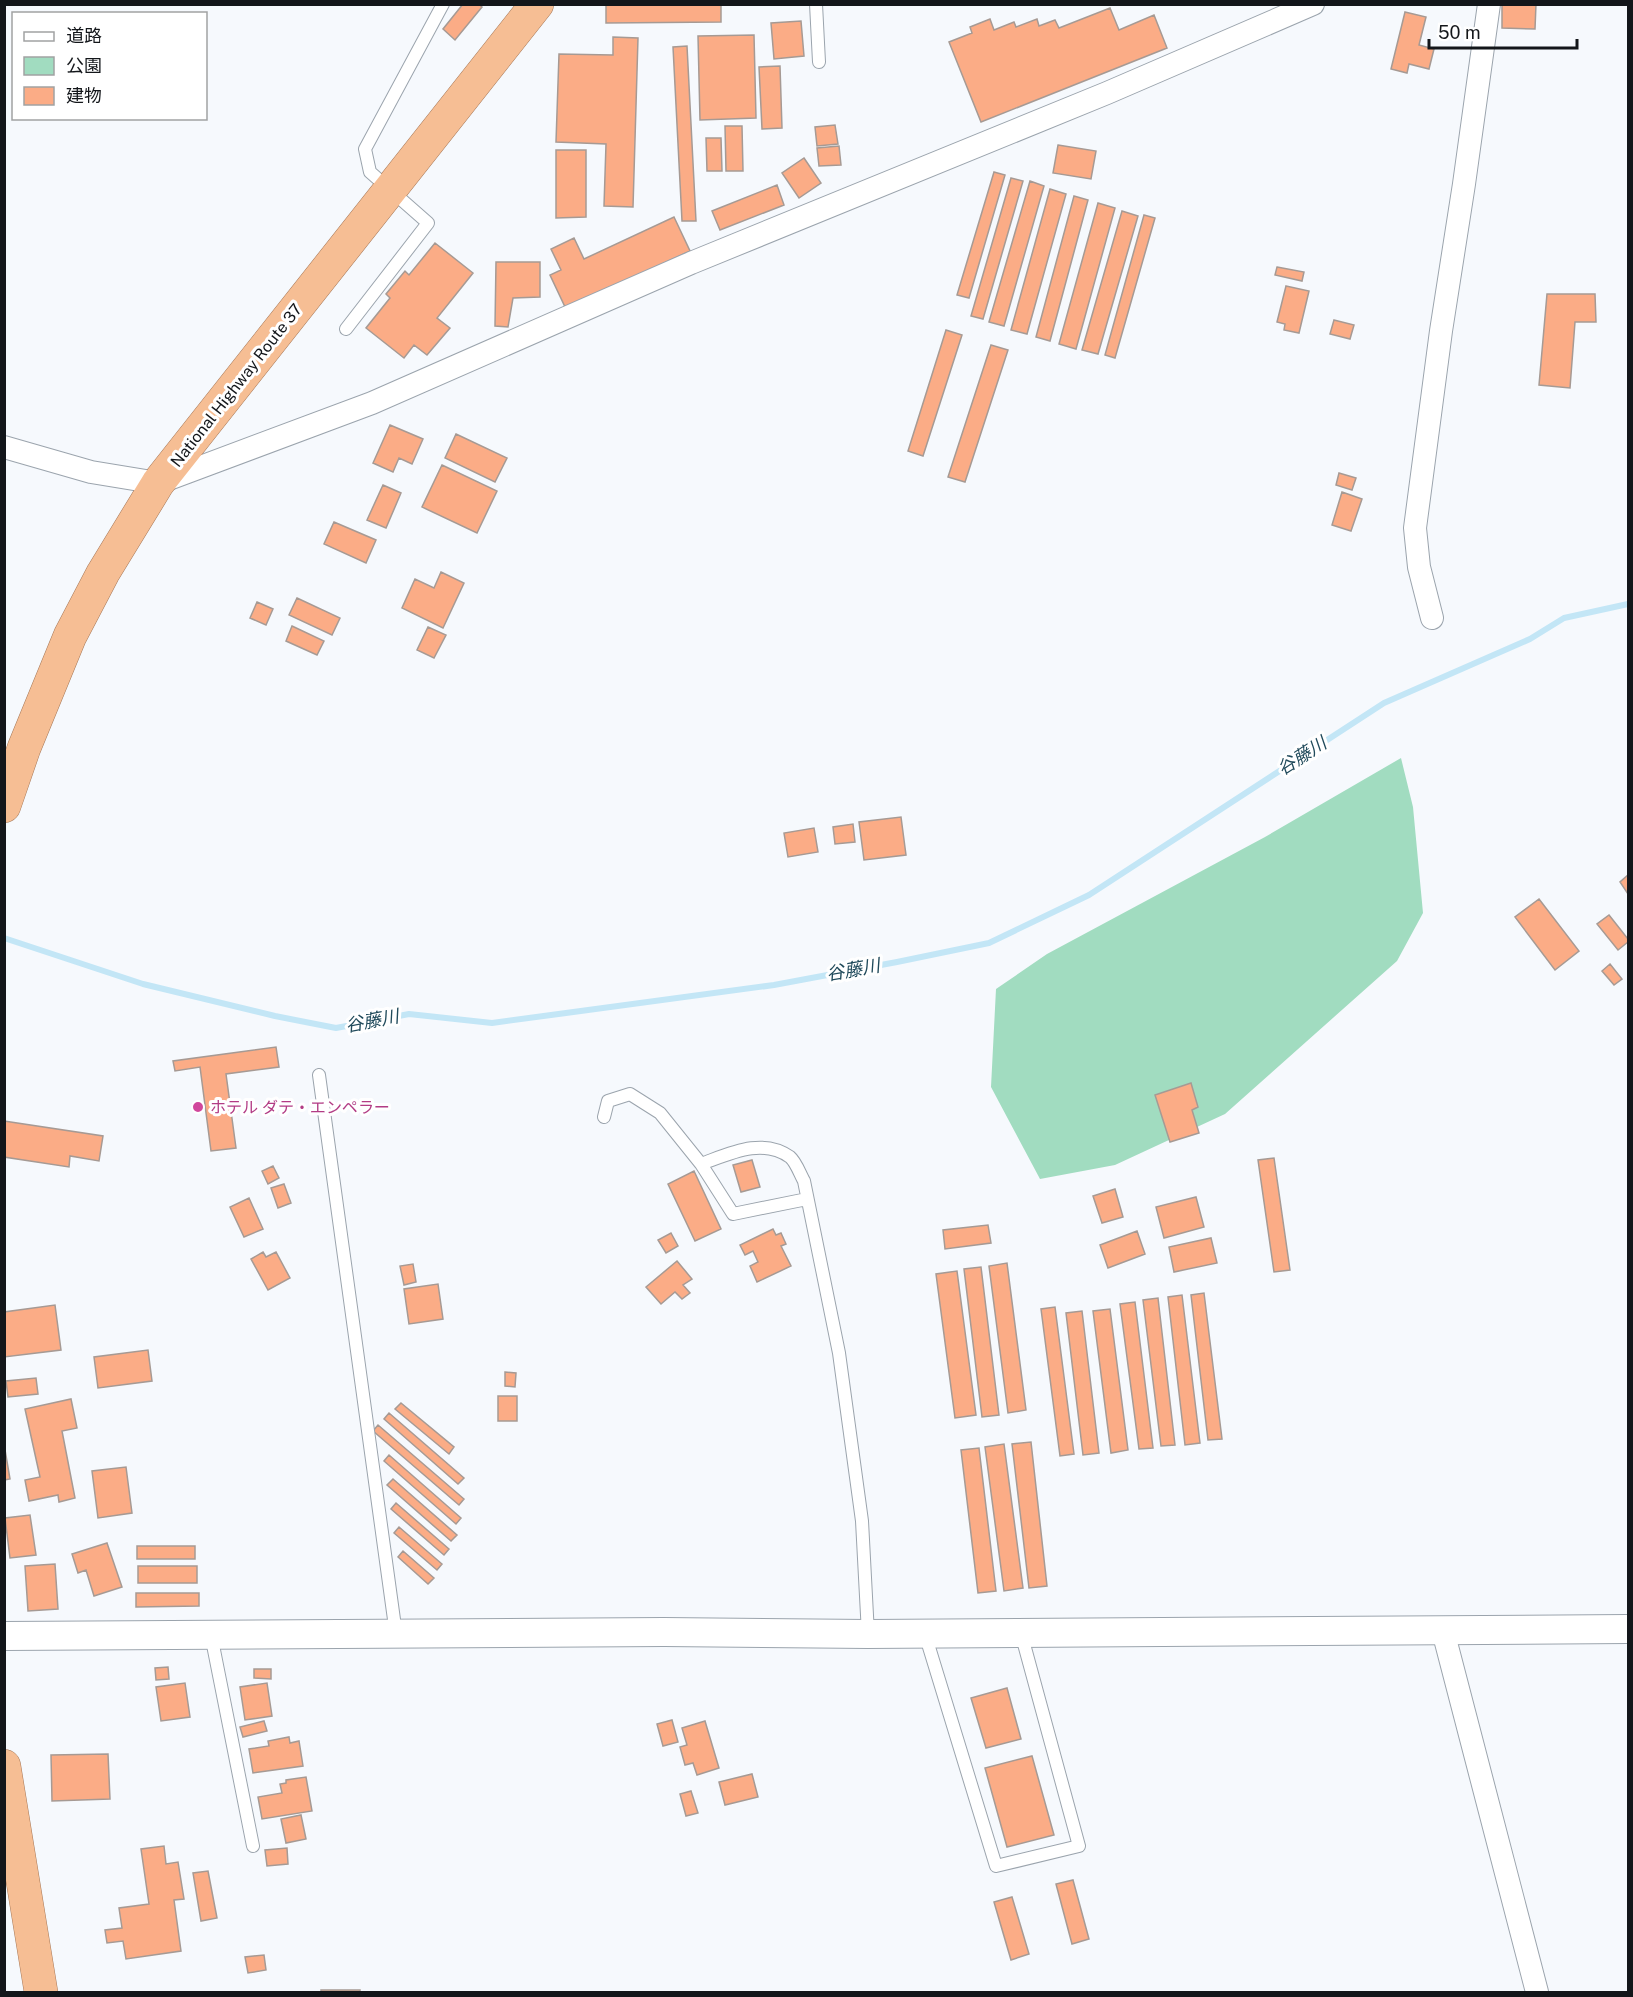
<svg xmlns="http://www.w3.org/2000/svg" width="1633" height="1997" viewBox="0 0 1633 1997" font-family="'Public Sans','Noto Sans JP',sans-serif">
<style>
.green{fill:#a1dcc0}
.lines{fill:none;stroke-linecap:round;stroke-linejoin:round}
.stream{stroke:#c3e6f6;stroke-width:6}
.building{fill:#fbac86;stroke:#a69a94;stroke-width:1.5}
.service-casing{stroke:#9ba4ad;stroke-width:14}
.minor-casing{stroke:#9ba4ad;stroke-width:24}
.tertiary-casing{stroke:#9ba4ad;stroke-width:30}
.trunk-casing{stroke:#a57858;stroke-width:34}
.service{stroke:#fff;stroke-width:12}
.minor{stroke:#fff;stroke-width:22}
.tertiary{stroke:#fff;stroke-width:28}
.trunk{stroke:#f6be94;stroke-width:33}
.hotel-dot{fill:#d1479c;stroke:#fff;stroke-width:2}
.labels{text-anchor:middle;stroke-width:6;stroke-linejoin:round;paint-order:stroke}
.street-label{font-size:16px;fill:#13161a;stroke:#fff}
.hotel-label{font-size:16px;fill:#b23c85;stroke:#fff;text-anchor:start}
.water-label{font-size:18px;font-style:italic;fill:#204a5b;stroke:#fff}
</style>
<rect width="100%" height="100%" fill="#f6f9fd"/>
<path class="green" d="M 1401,758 L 1413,807 L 1423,913 L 1397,961 L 1225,1114 L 1115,1165 L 1040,1179 L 991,1087 L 996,989 L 1047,954 L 1265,837 Z"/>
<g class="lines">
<path class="stream" d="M 4,938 L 143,984 L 275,1016 L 336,1028 L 409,1014 L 492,1023 L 774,985 L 897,962 L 989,943 L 1089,895 L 1384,703 L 1530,639 L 1564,618 L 1628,604"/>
</g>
<path class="building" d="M 463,4 L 479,4 L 482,7 L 455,40 L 443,29 Z
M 606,4 L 721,4 L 721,22 L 606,23 Z
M 1502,4 L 1536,4 L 1535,29 L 1502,28 Z
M 1110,8 L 1119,30 L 1154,15 L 1167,48 L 981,122 L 949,42 L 972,33 L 970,27 L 990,19 L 994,30 L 1014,22 L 1016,27 L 1037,19 L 1039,26 L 1055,20 L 1059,28 Z
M 1405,12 L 1426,17 L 1419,45 L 1434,49 L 1429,69 L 1409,64 L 1407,73 L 1391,69 Z
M 801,21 L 804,56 L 774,59 L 771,23 Z
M 754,35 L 756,118 L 700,120 L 698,36 Z
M 613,37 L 638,38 L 633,207 L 604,206 L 606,144 L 556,142 L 559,54 L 613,55 Z
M 687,46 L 696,221 L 682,221 L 673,47 Z
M 780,66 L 782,128 L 762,129 L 759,67 Z
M 835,125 L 838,144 L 817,146 L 815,127 Z
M 725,126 L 742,126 L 743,171 L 726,171 Z
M 706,138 L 721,138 L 722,171 L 707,171 Z
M 1058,145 L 1096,151 L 1091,179 L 1053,173 Z
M 839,146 L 841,165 L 819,166 L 817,148 Z
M 556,150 L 586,150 L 586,217 L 556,218 Z
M 804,158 L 821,183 L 799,198 L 782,173 Z
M 994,172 L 1005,175 L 969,298 L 957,295 Z
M 1011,178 L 1023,181 L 983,319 L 971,316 Z
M 1030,181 L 1044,186 L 1004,326 L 989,322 Z
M 777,185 L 784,205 L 720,230 L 712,211 Z
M 1050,189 L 1066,194 L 1027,334 L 1011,330 Z
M 1074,196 L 1088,200 L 1050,341 L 1036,337 Z
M 1098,203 L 1115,208 L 1076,349 L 1059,344 Z
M 1122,211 L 1138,216 L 1098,354 L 1082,350 Z
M 1144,215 L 1155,218 L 1115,358 L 1105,355 Z
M 674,217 L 690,251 L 566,309 L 550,275 L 561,270 L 551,249 L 574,238 L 584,259 Z
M 435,243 L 473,273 L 437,318 L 450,328 L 427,355 L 414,345 L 404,358 L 366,328 L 390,298 L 386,294 L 405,271 L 409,275 Z
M 496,262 L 540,262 L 540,297 L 513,298 L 508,327 L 495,326 Z
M 1277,267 L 1304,272 L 1302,281 L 1275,275 Z
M 1286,286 L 1309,291 L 1299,333 L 1284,330 L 1285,324 L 1277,322 Z
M 1547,294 L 1595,294 L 1596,322 L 1575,322 L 1570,388 L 1539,385 Z
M 1334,320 L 1354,325 L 1350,339 L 1330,334 Z
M 946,330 L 962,335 L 923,456 L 908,451 Z
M 991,345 L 1008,350 L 965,482 L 948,477 Z
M 390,425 L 423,439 L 412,464 L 399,458 L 393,472 L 373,463 Z
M 456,434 L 507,458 L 495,482 L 445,458 Z
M 442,465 L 497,491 L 477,533 L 422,507 Z
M 1339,473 L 1356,478 L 1352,490 L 1336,485 Z
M 383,485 L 401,493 L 386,528 L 367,520 Z
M 1342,492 L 1362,499 L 1351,531 L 1332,525 Z
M 334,522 L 376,540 L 366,563 L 324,544 Z
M 441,572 L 464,583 L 443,628 L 402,608 L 415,579 L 434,588 Z
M 297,598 L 340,618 L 332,635 L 289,615 Z
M 257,602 L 273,609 L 266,625 L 250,618 Z
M 292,626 L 324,641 L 317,655 L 286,641 Z
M 428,627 L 446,635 L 434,658 L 417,650 Z
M 901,817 L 906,855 L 864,860 L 859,822 Z
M 853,824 L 855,842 L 835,844 L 833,827 Z
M 814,828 L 818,852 L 788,857 L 784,833 Z
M 1628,875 L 1628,894 L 1620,882 Z
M 1539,899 L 1579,951 L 1555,970 L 1515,917 Z
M 1609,915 L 1628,939 L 1628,942 L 1618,950 L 1597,924 Z
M 1610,964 L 1622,979 L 1614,985 L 1602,971 Z
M 276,1047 L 279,1067 L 226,1074 L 236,1148 L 211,1151 L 200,1067 L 175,1071 L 173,1061 Z
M 1191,1083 L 1198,1107 L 1192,1110 L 1199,1133 L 1170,1142 L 1155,1095 Z
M 4,1121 L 103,1136 L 99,1161 L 70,1156 L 69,1167 L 4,1157 Z
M 1274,1158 L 1290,1270 L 1274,1272 L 1258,1160 Z
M 752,1160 L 760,1187 L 741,1192 L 733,1165 Z
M 273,1166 L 279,1178 L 268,1184 L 262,1171 Z
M 694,1171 L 721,1229 L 695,1241 L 668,1184 Z
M 284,1184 L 291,1203 L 278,1208 L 271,1188 Z
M 1115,1189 L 1123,1217 L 1102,1223 L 1093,1196 Z
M 1196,1197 L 1204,1227 L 1164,1238 L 1156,1207 Z
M 249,1198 L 263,1229 L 244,1237 L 230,1207 Z
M 988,1225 L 991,1243 L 945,1249 L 943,1230 Z
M 773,1229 L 776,1235 L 781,1233 L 786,1244 L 781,1246 L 791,1266 L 757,1282 L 750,1266 L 758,1262 L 753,1251 L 745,1255 L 740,1245 Z
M 1137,1231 L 1145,1254 L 1108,1268 L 1100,1245 Z
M 671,1233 L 678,1246 L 666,1253 L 658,1240 Z
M 1211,1238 L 1217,1263 L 1174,1272 L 1169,1247 Z
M 263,1252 L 266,1257 L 276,1252 L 290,1278 L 268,1290 L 251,1259 Z
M 677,1261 L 692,1279 L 683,1285 L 690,1293 L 682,1299 L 675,1292 L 661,1304 L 646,1287 Z
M 1007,1263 L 1026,1410 L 1008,1413 L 989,1266 Z
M 413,1264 L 416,1282 L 404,1285 L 400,1266 Z
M 981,1267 L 999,1415 L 982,1417 L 964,1269 Z
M 957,1271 L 976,1415 L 955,1418 L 936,1274 Z
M 438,1284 L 443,1319 L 409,1324 L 404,1289 Z
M 1204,1293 L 1222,1439 L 1208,1440 L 1191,1295 Z
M 1182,1295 L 1200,1443 L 1185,1445 L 1168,1297 Z
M 1158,1298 L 1175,1445 L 1161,1446 L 1143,1300 Z
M 1135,1302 L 1153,1448 L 1139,1449 L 1120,1304 Z
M 55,1305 L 61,1350 L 4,1357 L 4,1312 Z
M 1055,1307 L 1074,1454 L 1060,1456 L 1041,1309 Z
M 1110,1309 L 1128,1450 L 1111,1453 L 1093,1311 Z
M 1082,1311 L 1099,1453 L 1083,1455 L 1066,1313 Z
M 148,1350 L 152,1381 L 98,1388 L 94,1357 Z
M 505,1372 L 516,1373 L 515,1387 L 505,1386 Z
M 36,1378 L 38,1394 L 8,1397 L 6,1381 Z
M 498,1396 L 517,1396 L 517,1421 L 498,1421 Z
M 71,1399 L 77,1428 L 62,1431 L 75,1498 L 59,1502 L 58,1495 L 29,1501 L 25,1480 L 40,1477 L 25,1409 Z
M 401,1403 L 454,1447 L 449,1454 L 395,1409 Z
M 389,1413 L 464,1478 L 458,1484 L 384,1419 Z
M 378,1425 L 464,1499 L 459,1505 L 373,1431 Z
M 1031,1442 L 1047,1586 L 1029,1588 L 1012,1444 Z
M 4,1444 L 10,1479 L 4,1480 Z
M 1004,1444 L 1023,1588 L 1004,1591 L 985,1447 Z
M 979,1448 L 996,1591 L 978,1593 L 961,1450 Z
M 389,1455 L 461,1518 L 456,1524 L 384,1461 Z
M 126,1467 L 132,1513 L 98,1518 L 92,1471 Z
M 393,1479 L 457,1535 L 451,1541 L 387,1485 Z
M 396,1503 L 449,1549 L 444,1555 L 391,1509 Z
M 30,1515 L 36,1555 L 10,1558 L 5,1518 Z
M 399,1527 L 442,1564 L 437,1570 L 394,1533 Z
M 107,1543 L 122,1587 L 94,1596 L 86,1570 L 78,1573 L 72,1554 Z
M 137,1546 L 195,1546 L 195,1559 L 137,1559 Z
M 403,1551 L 434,1578 L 428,1584 L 398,1557 Z
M 55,1564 L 58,1609 L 28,1611 L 25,1566 Z
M 138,1566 L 197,1566 L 197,1583 L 138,1583 Z
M 136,1593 L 199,1593 L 199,1606 L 136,1607 Z
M 168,1667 L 169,1679 L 156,1680 L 155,1668 Z
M 254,1669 L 271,1669 L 271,1679 L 254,1678 Z
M 185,1683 L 190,1717 L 161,1721 L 156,1687 Z
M 267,1683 L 272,1716 L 245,1720 L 240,1687 Z
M 1007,1688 L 1021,1739 L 986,1748 L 971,1698 Z
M 672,1720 L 678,1742 L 663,1746 L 657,1724 Z
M 264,1721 L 267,1731 L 243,1737 L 240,1727 Z
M 705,1721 L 719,1768 L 697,1775 L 693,1763 L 685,1765 L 680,1747 L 687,1745 L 682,1728 Z
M 289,1737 L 290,1743 L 299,1741 L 303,1766 L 253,1773 L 249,1749 L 269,1746 L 268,1741 Z
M 108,1754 L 110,1799 L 52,1801 L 51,1755 Z
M 1032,1756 L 1054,1835 L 1007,1847 L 985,1768 Z
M 752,1774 L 758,1797 L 725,1805 L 719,1782 Z
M 306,1777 L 312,1811 L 262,1819 L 258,1797 L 282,1793 L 280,1784 L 286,1783 L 286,1780 Z
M 691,1791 L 698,1813 L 686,1816 L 680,1794 Z
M 301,1815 L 306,1839 L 286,1843 L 281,1819 Z
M 164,1846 L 166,1864 L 178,1862 L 184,1899 L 174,1900 L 181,1951 L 126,1959 L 123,1941 L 107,1943 L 105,1930 L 122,1928 L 119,1908 L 149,1904 L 141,1849 Z
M 287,1848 L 288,1864 L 267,1866 L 265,1850 Z
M 208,1871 L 217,1918 L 201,1921 L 193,1873 Z
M 1073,1880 L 1089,1939 L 1072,1944 L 1056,1884 Z
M 1012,1897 L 1029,1954 L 1011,1960 L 994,1902 Z
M 264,1955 L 266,1970 L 248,1973 L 245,1957 Z
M 321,1990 L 360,1990 L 360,1992 L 321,1992 Z"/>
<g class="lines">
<g class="service-casing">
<path id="service" d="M 816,4 L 819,62
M 346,329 L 428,223 L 370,172 L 365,149 L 443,4
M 319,1075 L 396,1634
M 604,1117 L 608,1101 L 630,1094 L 660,1113 L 701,1164 C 729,1154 762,1137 790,1157 C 796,1162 800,1174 804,1181 L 839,1353 L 862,1521 L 868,1634
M 701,1164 L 733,1214 L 807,1199
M 925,1634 L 996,1866 L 1079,1846 L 1021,1633
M 211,1635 L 253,1846"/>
</g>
<g class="minor-casing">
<path id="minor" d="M 4,447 L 91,472 L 158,483 L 372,403 L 691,263 L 1107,93 L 1313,4
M 1432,618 L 1419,567 L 1415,528 L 1441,331 L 1464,184 L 1489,4
M 1443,1631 L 1537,1992"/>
</g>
<g class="tertiary-casing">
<path id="tertiary" d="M 4,1636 L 664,1632 L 868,1634 L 1628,1629"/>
</g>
<g class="trunk-casing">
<path id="trunk" d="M 4,806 L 24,748 L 70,636 L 103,573 L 158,483 L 537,4
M 4,1766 L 41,1992"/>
</g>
<use href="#service" class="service"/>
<use href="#minor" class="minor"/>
<use href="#tertiary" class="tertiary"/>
<use href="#trunk" class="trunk"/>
</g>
<circle class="hotel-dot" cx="198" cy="1107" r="6"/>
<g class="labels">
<g class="street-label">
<text transform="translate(236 385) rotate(-52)" y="6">National Highway Route 37</text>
</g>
<g class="hotel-label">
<text x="210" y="1113">ホテル ダテ・エンペラー</text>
</g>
<g class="water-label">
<text transform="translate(1302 756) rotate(-33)" y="6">谷藤川</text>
<text transform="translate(853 970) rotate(-10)" y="6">谷藤川</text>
<text transform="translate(372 1021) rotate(-11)" y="6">谷藤川</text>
</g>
</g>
<rect width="1633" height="1997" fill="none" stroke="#13161a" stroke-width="12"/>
<rect x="12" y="12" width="195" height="108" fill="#ffffff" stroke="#a1a2a3" stroke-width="1.5"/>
<rect x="24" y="32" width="30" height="9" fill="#ffffff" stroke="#a1a2a3" stroke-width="1.5"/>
<text x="66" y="42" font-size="18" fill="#13161a">道路</text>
<rect x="24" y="57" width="30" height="18" fill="#a1dcc0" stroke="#a1a2a3" stroke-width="1.5"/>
<text x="66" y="72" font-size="18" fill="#13161a">公園</text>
<rect x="24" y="87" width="30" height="18" fill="#fbac86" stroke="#a1a2a3" stroke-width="1.5"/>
<text x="66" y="102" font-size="18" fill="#13161a">建物</text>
<path d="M1429 39v9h148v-9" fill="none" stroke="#13161a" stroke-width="3"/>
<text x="1438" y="39" font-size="18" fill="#13161a" stroke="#ffffff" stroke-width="4.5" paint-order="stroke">50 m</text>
</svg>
